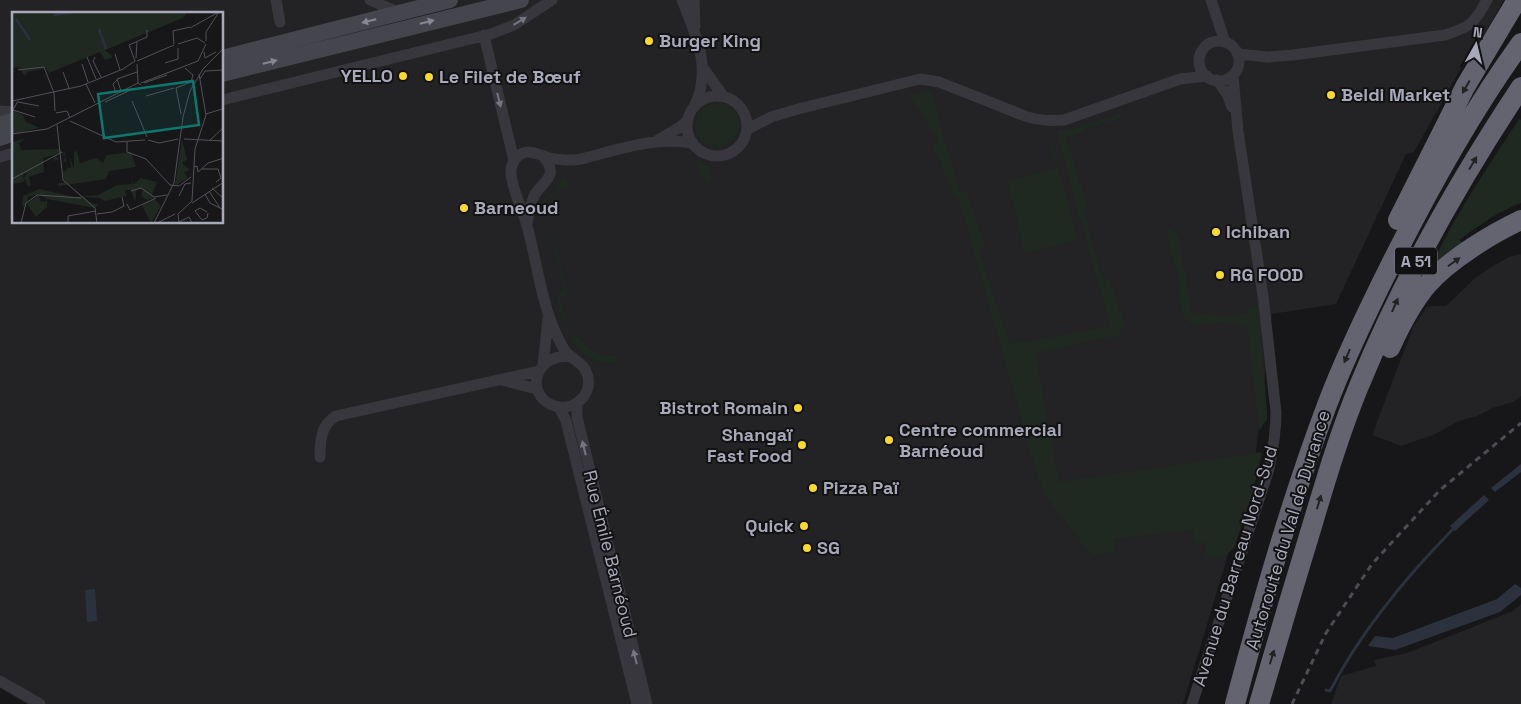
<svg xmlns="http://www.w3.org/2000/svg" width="1521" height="704" viewBox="0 0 1521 704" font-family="'Space Grotesk',sans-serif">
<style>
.built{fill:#232225;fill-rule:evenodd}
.green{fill:#202822}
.water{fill:#2c323d}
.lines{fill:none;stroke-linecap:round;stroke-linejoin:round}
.stream{stroke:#2c323d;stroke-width:3}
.minor{stroke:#37373d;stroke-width:11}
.secondary{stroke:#45454d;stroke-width:16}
.motorway{stroke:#63646f;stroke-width:20}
.rail{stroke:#4c4c54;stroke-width:3;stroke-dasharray:6 5;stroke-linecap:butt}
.oneway{fill:#858793}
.oneway2{fill:#757681}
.oneway3{fill:#222225}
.poi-dot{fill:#f8d92e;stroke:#121113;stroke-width:2}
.labels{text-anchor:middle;stroke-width:4;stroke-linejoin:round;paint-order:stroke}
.shield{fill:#121113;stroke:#7b7c87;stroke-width:1}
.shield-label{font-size:16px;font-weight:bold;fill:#a8aab9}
.poi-label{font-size:18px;font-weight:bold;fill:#a8aab9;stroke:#121113;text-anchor:start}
.street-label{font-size:18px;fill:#a8aab9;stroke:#121113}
.inset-river{fill:none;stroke:#2c323d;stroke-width:2.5}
.inset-road{fill:none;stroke:#515158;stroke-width:1}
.view{fill:#0f766e;fill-opacity:0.15;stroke:#0f766e;stroke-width:2.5}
.inset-edge{fill:none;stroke:#a8aab9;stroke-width:2.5}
</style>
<rect width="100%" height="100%" fill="#171618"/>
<path class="built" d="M 0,0 L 1504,0 L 1479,44 L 1461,68 L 1414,152 L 1406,154 L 1336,304 L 1272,314 L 1254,468 L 1183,704 L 27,704 L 0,688 ZM 14,14 L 222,14 L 222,222 L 14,222 Z
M 1521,254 L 1521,396 L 1513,402 L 1493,408 L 1477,416 L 1459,421 L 1433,435 L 1401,446 L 1372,435 L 1414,325 L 1427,307 L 1436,306 L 1446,306 L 1475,278 L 1490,268 L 1509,257 Z
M 1521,604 L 1521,704 L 1331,704 L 1341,676 L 1376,666 L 1374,660 L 1407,653 L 1513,611 Z"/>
<path class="green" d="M 931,90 L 960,193 L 967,191 L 985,247 L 979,249 L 1010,344 L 1110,326 L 1057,135 L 1058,130 L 1076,128 L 1121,113 L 1123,117 L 1083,129 L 1083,132 L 1066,138 L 1088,208 L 1083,209 L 1090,230 L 1088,231 L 1104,281 L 1110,279 L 1125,326 L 1121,328 L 1120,335 L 1036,353 L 1059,482 L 1262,452 L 1253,491 L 1235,546 C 1227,557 1219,560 1206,556 L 1206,542 L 1194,542 L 1193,530 L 1114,539 L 1116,551 L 1092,556 L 1045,496 L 1037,475 L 958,197 L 955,198 L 940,162 L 931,145 L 938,141 L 909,95 Z
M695 125a22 22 0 1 1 44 0a22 22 0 1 1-44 0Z
M 1519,119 L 1521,120 L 1521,203 C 1498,211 1479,226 1459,240 L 1463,243 L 1428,273 C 1452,219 1487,168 1519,119 Z
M 1047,138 L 1051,141 L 1078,240 L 1025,254 L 1007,181 L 1056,168 Z
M 696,159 C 699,162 704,162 707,165 C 714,170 710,179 708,185 L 707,186 L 705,178 L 701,179 Z
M 567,176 L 569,186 L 557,190 L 545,203 L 568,295 L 560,297 L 570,337 L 579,336 C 587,350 600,356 616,356 L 618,362 C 577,369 563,329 557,297 L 564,289 L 546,214 L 540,219 C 536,202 543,201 554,191 C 558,187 560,181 564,177 Z
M 1168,229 L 1173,229 L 1179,236 L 1191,310 L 1200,314 L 1217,312 L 1218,317 L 1247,313 L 1246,308 L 1259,306 L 1267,413 L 1267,419 L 1259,431 L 1247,328 C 1239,326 1232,324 1224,323 C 1213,322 1199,329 1189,322 C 1174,312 1184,285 1177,270 C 1172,258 1166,243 1168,229 Z"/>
<path class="water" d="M 1521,464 L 1521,472 L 1495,492 L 1491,488 Z
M 1484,495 L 1489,500 L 1455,531 L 1450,526 Z
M 1515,584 L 1521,588 L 1521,595 L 1500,612 L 1395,650 L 1368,646 L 1375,636 L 1393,638 L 1497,599 Z
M 95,589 L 97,621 L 87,622 L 85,590 Z"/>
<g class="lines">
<path class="stream" d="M 1326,690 L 1330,691 C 1361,631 1406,577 1453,529"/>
<path class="minor" d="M 276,0 L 280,22
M 370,0 L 400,13
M 682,0 C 696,35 712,68 695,105
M 694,0 L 695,26
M 1211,0 L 1225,42
M 484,35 L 514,161
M1199 61a20 20 0 1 1 40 0a20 20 0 1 1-40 0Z
M 1238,54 L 1268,57 L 1293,55 L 1445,35 C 1470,27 1475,23 1487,0
M 704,69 L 723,96
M 1217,80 L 1227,94 L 1232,107
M687 126a30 30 0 1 1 60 0a30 30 0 1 1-60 0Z
M 222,100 L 491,34 L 514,25 L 552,0
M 0,111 L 14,112
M 748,129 L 771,117 L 798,109 L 920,79 L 939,82 L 1025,116 C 1038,121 1050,121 1064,120 L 1180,79 L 1207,76
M 658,140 L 680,127 L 688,120
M 0,157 L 14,153
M 527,223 C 529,214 530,205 534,196 C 541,182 561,177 543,156
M 572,357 C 537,351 523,392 552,405 C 571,413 592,397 588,377 C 585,363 574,361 566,352 C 562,347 560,341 557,336 C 541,302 537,262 527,226 C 523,211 511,187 511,172 C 511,167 513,162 516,158 C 526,148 533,153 544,156 C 554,160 571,161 581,159 C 617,150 655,136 693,143
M 543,365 L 548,319
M 502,380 L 537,389
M 577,404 L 577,417 L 647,704
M 559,407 L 566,421 L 637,704
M 320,457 C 320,440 321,425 336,416 L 539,371
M 0,681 L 40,704
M 1192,704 L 1269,469 C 1273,450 1276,432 1276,412 L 1263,296 L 1238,131 L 1233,75"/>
<path class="secondary" d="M 222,58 L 450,0
M 222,74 L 521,0
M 0,125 L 14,120
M 0,138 L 14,133"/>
<path class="motorway" d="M 1398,220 L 1465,87 L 1517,0
M 1390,348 C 1400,326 1411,304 1427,285 C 1449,260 1491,234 1521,220
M 1235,704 C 1262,603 1290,503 1327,405 C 1345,357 1368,310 1391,264 C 1429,188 1471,112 1521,43
M 1259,704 C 1276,645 1294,585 1312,526 C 1326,479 1340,432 1359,386 C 1402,281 1458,182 1521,87"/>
<path class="rail" d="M 1292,704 L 1326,633 L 1372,564 L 1440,490 L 1521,423"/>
</g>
<defs><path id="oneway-solid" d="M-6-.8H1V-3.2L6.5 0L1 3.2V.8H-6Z" transform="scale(1.25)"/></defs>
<g class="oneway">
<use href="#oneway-solid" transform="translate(369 21) rotate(166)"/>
<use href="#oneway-solid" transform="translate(427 22) rotate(-14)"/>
<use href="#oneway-solid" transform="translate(270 62) rotate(-14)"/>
</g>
<g class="oneway2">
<use href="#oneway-solid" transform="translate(520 21) rotate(-31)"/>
<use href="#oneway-solid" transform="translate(499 100) rotate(76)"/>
<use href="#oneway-solid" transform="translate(584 448) rotate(-104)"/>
<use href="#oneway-solid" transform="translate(635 657) rotate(-104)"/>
</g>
<g class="oneway3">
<use href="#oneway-solid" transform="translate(1466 87) rotate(120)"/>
<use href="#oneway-solid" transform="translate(1473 163) rotate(-59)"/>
<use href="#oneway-solid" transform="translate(1454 262) rotate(-35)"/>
<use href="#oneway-solid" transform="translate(1395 305) rotate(-66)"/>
<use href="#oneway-solid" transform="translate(1347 356) rotate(113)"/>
<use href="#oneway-solid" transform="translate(1319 502) rotate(-73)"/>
<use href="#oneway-solid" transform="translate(1272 657) rotate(-73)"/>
</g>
<g class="poi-dot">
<circle cx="649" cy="41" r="5"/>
<circle cx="403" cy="76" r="5"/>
<circle cx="429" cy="77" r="5"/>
<circle cx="1331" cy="95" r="5"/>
<circle cx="464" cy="208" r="5"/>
<circle cx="1216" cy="232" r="5"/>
<circle cx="1220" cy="275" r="5"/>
<circle cx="798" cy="408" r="5"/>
<circle cx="889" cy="440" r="5"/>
<circle cx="802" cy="445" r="5"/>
<circle cx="813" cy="488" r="5"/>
<circle cx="804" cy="526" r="5"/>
<circle cx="807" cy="548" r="5"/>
</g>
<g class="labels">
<rect class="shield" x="1395" y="247.5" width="42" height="27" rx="4"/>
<g class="shield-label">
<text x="1416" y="267">A 51</text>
</g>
<g class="poi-label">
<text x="659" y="47">Burger King</text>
<text x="393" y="82" text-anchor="end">YELLO</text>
<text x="439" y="83">Le Filet de Bœuf</text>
<text x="1341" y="101">Beldi Market</text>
<text x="474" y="214">Barneoud</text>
<text x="1226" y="238">Ichiban</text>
<text x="1230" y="281">RG FOOD</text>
<text x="788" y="414" text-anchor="end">Bistrot Romain</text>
<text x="899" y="436">Centre commercial<tspan x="899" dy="21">Barnéoud</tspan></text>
<text x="792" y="441" text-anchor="end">Shangaï<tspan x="792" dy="21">Fast Food</tspan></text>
<text x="823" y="494">Pizza Paï</text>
<text x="794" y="532" text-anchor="end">Quick</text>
<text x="817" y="554">SG</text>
</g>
<g class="street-label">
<text transform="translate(1288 530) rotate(-73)" y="6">Autoroute du Val de Durance</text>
<text transform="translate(610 554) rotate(76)" y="6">Rue Émile Barnéoud</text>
<text transform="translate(1235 566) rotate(-73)" y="6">Avenue du Barreau Nord-Sud</text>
</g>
</g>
<g transform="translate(12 12)">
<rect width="211" height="211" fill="#171618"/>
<path d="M 0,0 L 176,0 L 171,6 L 93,38 L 101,45 L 93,48 L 88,40 L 37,61 L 34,56 L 16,60 L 13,64 L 6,55 L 0,56 ZM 0,98 L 11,103 L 14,110 L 28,116 L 0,122 ZM 14,126 L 7,131 L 9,138 L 48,137 L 49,140 L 41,143 L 48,147 L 42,149 L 43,154 L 41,143 L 31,146 L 32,160 L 17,165 L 19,172 L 16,175 L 12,166 L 15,161 L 11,163 L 12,170 L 0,172 L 0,130 ZM 170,128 L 175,148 L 170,151 L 178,158 L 172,160 L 176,166 L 163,174 ZM 65,139 L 68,151 L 84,146 L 91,151 L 95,143 L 119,140 L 124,155 L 97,159 L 94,167 L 48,174 L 52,179 L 45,172 L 53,170 L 50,160 L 55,158 L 54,150 L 51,150 L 53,145 L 50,140 L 53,140 L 55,156 L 59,156 L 58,145 L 62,158 L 62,140 ZM 119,159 L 121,173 L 129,166 L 145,170 L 140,183 L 142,186 L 135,188 L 129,184 L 131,177 L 125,177 L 123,190 L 119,178 L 113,178 L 114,184 L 93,189 L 88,186 L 72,185 L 79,191 L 86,192 L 83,196 L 35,187 L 27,182 L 17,184 L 12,196 L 10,193 L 11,184 L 27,177 L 63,185 L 86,183 L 105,173 L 94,174 L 120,172 ZM 26,183 L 29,190 L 35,189 L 35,195 L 24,205 L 15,192 ZM 142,187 L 149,194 L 139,211 L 130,193 Z" fill="#202822"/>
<path class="inset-river" d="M 42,3 L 62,0M 4,7 L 18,28M 87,17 L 94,37"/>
<path class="inset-road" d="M 178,16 L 205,1M 194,29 L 194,20 L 207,0M 162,32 L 161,19 L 178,15M 166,32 L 185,26 L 193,31M 192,40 L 193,46 L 204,40M 103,42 L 108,58M 75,45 L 84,67M 83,45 L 81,49 L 89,65M 124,46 L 125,30M 125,49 L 162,33M 153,51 L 166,47 L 166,36M 70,52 L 76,70M 125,52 L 126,71M 6,58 L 32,55 L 42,81 L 43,99M 51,60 L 57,76M 188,67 L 193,59 L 212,58M 129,71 L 186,49 L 194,32M 132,71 L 155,63M 74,72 L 83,91M 164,76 L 169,102M 164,76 L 179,70 L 181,63 L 173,56M 109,79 L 105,67 L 125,60M 104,81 L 101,72 L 105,68M 134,84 L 162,76M 0,89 L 69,74 L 111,57 L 123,49 L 117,33 L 135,25 L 135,18M 6,89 L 1,98 L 23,105M 120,89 L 135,125M 6,90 L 27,94M 93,90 L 121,77M 44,101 L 55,99 L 58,106M 194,102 L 210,97M 58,109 L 104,130 L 133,128M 45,113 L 51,168 L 83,196 L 85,211M 0,122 L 35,117 L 126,71 L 129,73M 172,127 L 212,129M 136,128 L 147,131 L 166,127M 197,129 L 212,115M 115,130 L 115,140 L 134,147 L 158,173 L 167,174 L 179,165M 182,155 L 185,154 L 186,160 L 196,151 L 212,146M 190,157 L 206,157 L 209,166 L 204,170M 0,167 L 50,140M 200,176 L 212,187M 119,179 L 129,176 L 142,185 L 155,183M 197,179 L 208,196M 193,182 L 198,191 L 210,197M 167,184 L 173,172 L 179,171M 180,191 L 212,170M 115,192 L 118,198 L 144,186M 195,200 L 188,196 L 183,199 L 190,208 L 195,206 L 196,201M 85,202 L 100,200 L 112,194 L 110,185M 167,210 L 177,205 L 180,211M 9,211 L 14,191 L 25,183 L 69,186M 56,211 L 56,204 L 84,199M 142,211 L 162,171 L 171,105 L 178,79 L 191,57 L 212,36M 145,211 L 163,202M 167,211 L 166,202 L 180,189 L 183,137 L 194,103 L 187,62"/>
<path class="view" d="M 181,69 L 187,113 L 92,126 L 86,82 Z"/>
<rect width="211" height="211" class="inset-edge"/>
</g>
<g transform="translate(1476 45) rotate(8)" stroke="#121113" stroke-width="4" paint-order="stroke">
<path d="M0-4L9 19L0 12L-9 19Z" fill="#a8aab9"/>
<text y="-8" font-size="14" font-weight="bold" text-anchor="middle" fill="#a8aab9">N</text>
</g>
</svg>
